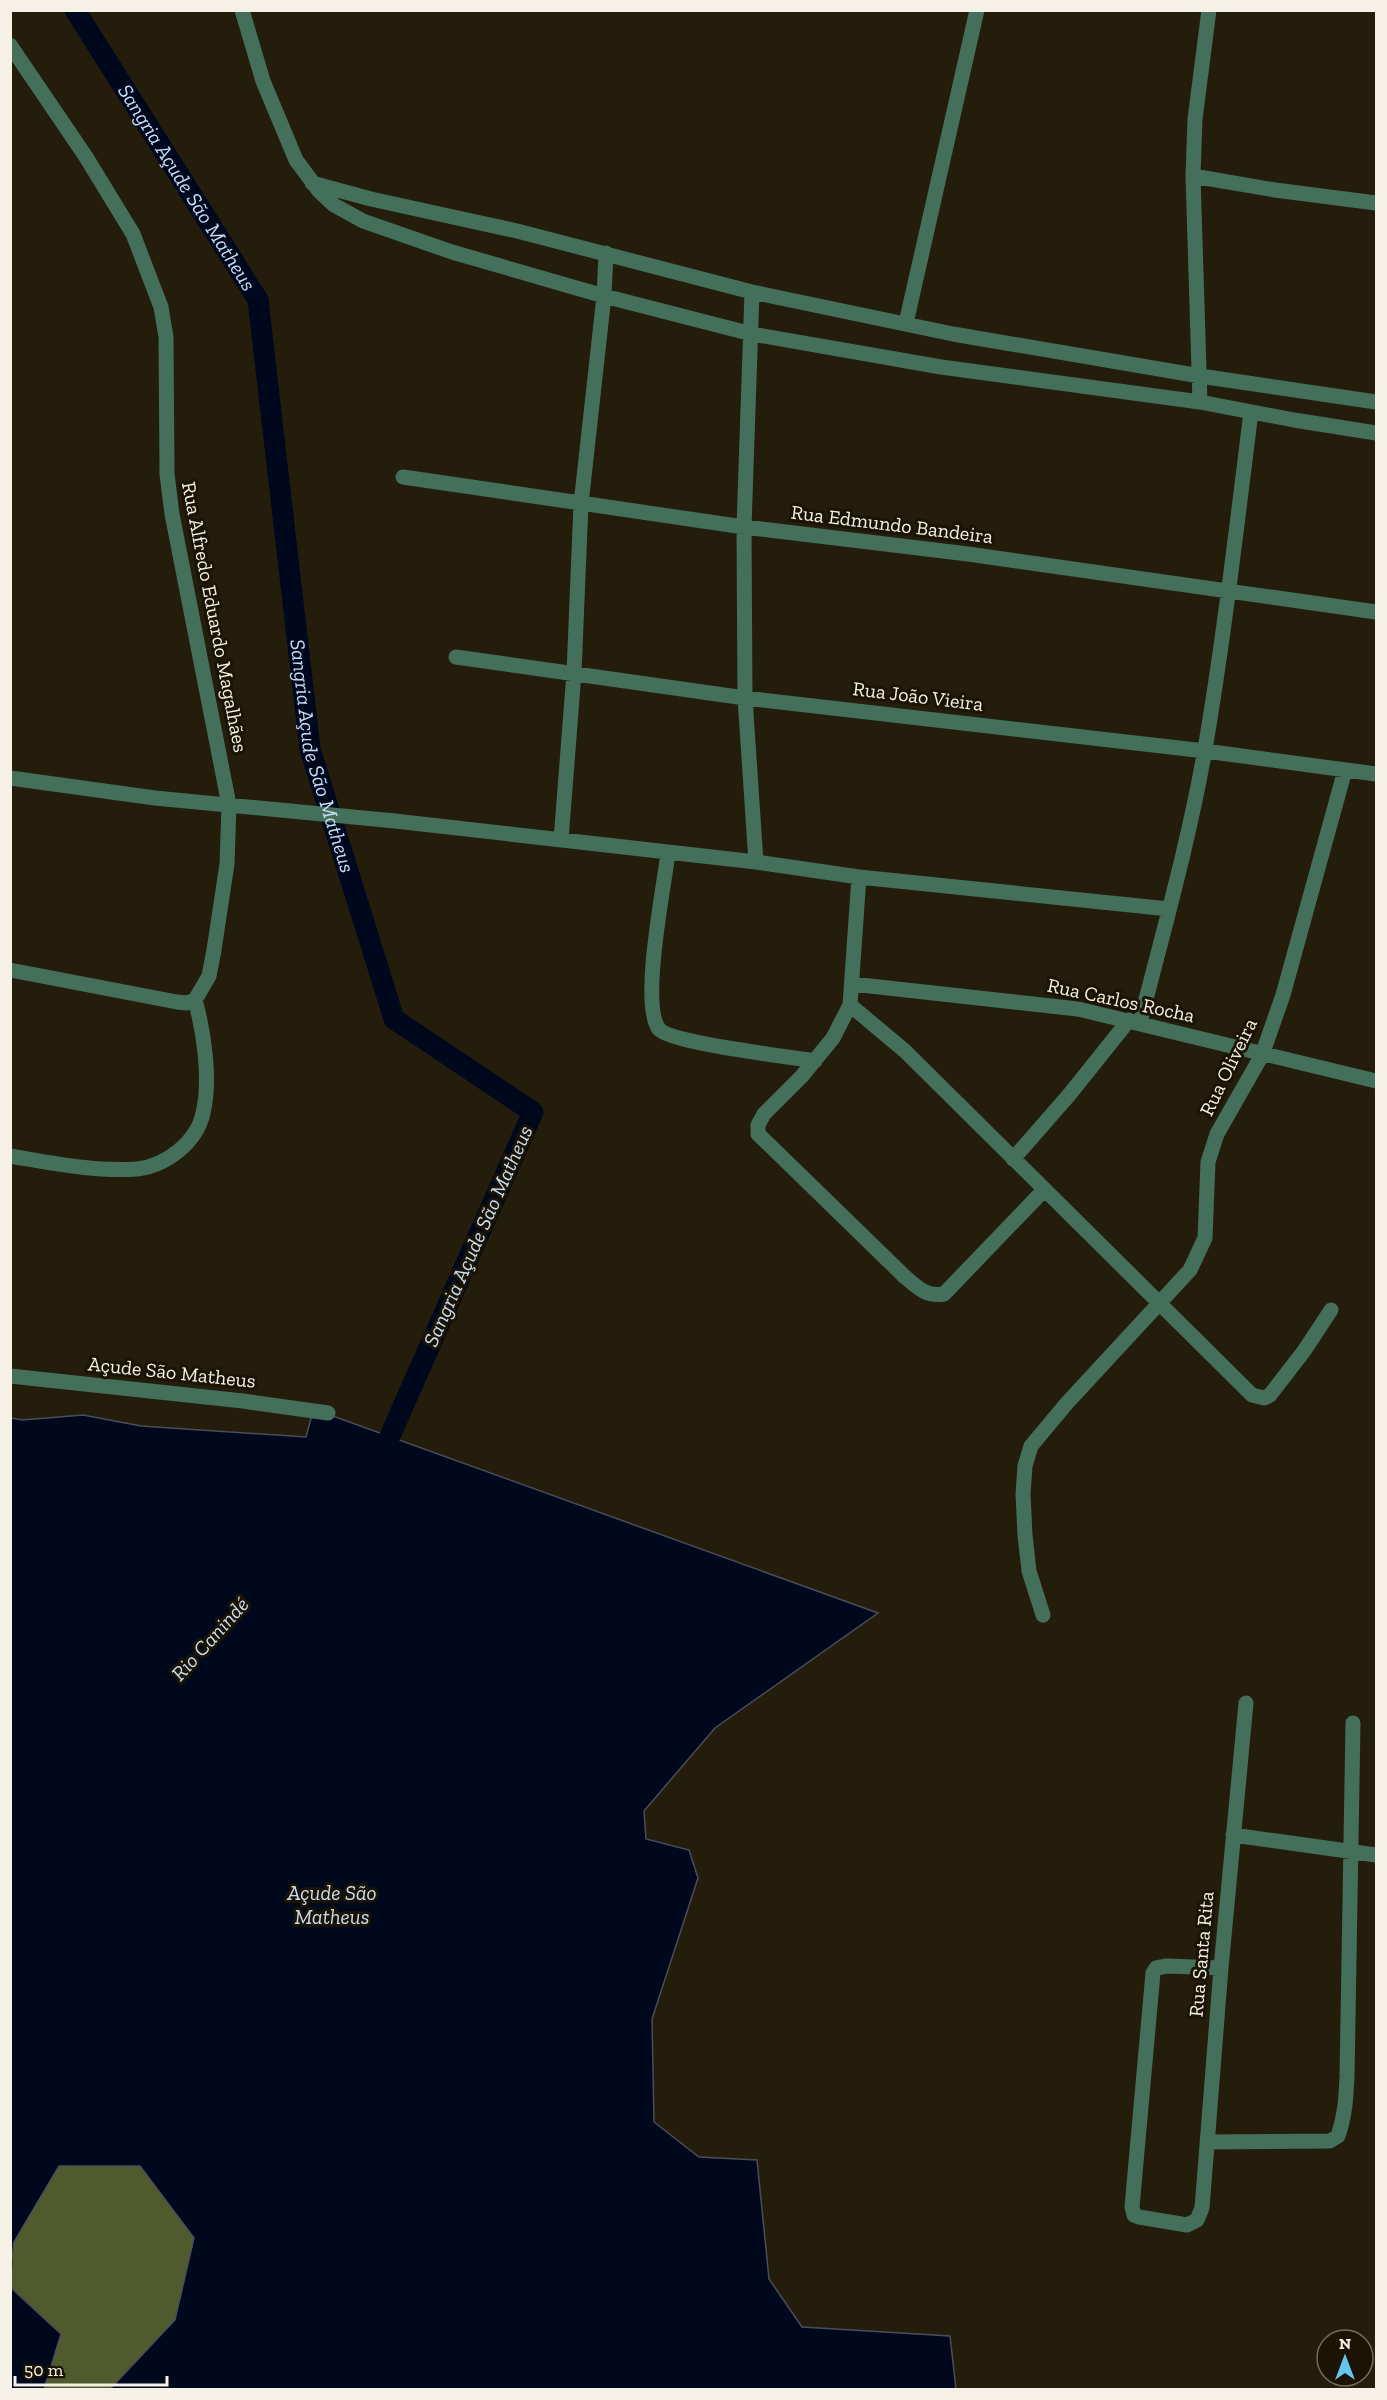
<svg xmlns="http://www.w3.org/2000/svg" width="1387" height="2400" viewBox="0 0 1387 2400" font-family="'Zilla Slab',serif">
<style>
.forest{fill:#4f5b2d}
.water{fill:#00081e;stroke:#4a4e5a;stroke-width:1.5}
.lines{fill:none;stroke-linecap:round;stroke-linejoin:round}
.canal{stroke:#00081e;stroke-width:21}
.minor{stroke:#446f5a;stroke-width:15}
.labels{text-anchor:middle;stroke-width:6;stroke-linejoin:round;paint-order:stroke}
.street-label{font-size:20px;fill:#f6f1e6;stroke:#1b1404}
.water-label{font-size:21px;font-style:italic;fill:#c8ddf5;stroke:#1b1404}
</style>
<rect width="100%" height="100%" fill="#241d0c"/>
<path class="forest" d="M 59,2166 L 140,2166 L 194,2238 L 175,2320 L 110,2389 L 44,2389 L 61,2334 L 11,2287 L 14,2242 Z"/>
<path class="water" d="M 313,1411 L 330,1415 L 878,1613 L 715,1728 L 644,1811 L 646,1839 L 689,1850 L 698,1878 L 652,2019 L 654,2122 L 699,2157 L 757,2160 L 769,2279 L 802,2327 L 950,2336 L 956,2389 L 110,2389 L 175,2320 L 194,2238 L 140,2166 L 59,2166 L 14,2242 L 11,2267 L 11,1418 L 22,1420 L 83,1415 L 141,1426 L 306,1437 Z
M 10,2287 L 61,2334 L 44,2389 L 11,2389 Z"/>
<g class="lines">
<path class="canal" id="s1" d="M 75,10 L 258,300 L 310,749 L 394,1019 L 533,1112 L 386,1445"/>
<path class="minor" d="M 242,10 L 263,81 L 296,160 L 319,191 L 334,205 L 363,221 L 452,252 L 604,296 L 752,334 L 941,367 L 1200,402 L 1294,420 L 1376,433
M 10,45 L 86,157 L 133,234 L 161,307 L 166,337 L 167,474 L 172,514 L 229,805 L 227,864 L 214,950 L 209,976 L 195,1000 L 187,1003 L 177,1002 L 10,970
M 1193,176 L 1275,190 L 1376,203
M 312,183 L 371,199 L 517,231 L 752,292 L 953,334 L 1200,376 L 1376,402
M 752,292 L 744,527 L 745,698 L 756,862
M 906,323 L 977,10
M 1200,402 L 1193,176 L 1195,119 L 1209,10
M 403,477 L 744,527 L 968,554 L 1376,612
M 456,657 L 745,698 L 1205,751 L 1376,774
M 10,778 L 155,798 L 395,821 L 756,862 L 859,877 L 1169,909
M 561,840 L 574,673 L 581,504 L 604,296 L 606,253
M 668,853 C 664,887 640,1005 659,1029 C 670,1043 791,1057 815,1061
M 859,877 L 850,1005 L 833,1038 L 802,1076 L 764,1114 L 758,1125 L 758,1134 L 904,1276 C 918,1288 926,1297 944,1294 L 1044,1190
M 852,984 L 1078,1009 L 1376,1081
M 850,1005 L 905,1051 L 1252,1395 L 1264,1398 L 1270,1395 L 1304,1351 L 1331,1310
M 1140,1023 C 1163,932 1189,841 1205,749 C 1224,637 1237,524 1251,412
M 10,1156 C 52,1163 95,1172 137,1169 C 166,1166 197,1142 203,1113 C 211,1080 204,1032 195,1000
M 1013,1159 L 1069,1095 L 1129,1020
M 10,1376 L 243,1401 L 328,1413
M 1043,1615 L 1029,1571 L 1025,1535 L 1023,1494 L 1025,1466 L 1031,1446 L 1067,1403 L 1190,1270 L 1205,1238 L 1208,1162 L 1217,1134 L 1262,1055 L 1283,995 L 1345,770
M 1233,1835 L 1376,1855
M 1221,1968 L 1167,1966 L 1156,1968 L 1153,1973 L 1132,2207 L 1134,2215 L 1139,2217 L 1187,2225 L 1197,2220 L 1202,2208 L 1221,1968 L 1246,1703
M 1207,2142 L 1330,2141 L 1338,2136 C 1345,2116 1346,2098 1347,2077 L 1353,1723"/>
</g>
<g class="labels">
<g class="street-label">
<text transform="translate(892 524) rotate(7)" y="7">Rua Edmundo Bandeira</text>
<text transform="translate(215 617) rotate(79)" y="7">Rua Alfredo Eduardo Magalhães</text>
<text transform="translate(918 696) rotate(7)" y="7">Rua João Vieira</text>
<text transform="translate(1121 1000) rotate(12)" y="7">Rua Carlos Rocha</text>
<text transform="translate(1228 1067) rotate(-64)" y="7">Rua Oliveira</text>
<text transform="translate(172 1372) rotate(6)" y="7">Açude São Matheus</text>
<text transform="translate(1201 1954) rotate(-85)" y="7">Rua Santa Rita</text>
</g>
<g class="water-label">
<text dy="7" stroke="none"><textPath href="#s1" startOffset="210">Sangria Açude São Matheus</textPath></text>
<text dy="7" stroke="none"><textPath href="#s1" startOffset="804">Sangria Açude São Matheus</textPath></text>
<text transform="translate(478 1236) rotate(-66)" y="7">Sangria Açude São Matheus</text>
<text transform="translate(210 1639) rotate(-48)" y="7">Rio Canindé</text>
<text x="332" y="1900">Açude São<tspan x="332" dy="24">Matheus</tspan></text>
</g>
</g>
<rect width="1387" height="2400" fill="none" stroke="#f6f1e6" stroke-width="24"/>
<g transform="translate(1345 2358)"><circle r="28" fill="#1b1404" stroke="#736c5e" stroke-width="1.5"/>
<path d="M0-4.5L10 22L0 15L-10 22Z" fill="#65c5ef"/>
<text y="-9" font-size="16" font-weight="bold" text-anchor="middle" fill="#f6f1e6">N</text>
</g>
<path d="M15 2376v9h152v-9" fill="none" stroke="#f6f1e6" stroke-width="3"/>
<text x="24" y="2376" font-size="18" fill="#f6f1e6" stroke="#1b1404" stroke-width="4.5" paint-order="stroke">50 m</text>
</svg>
